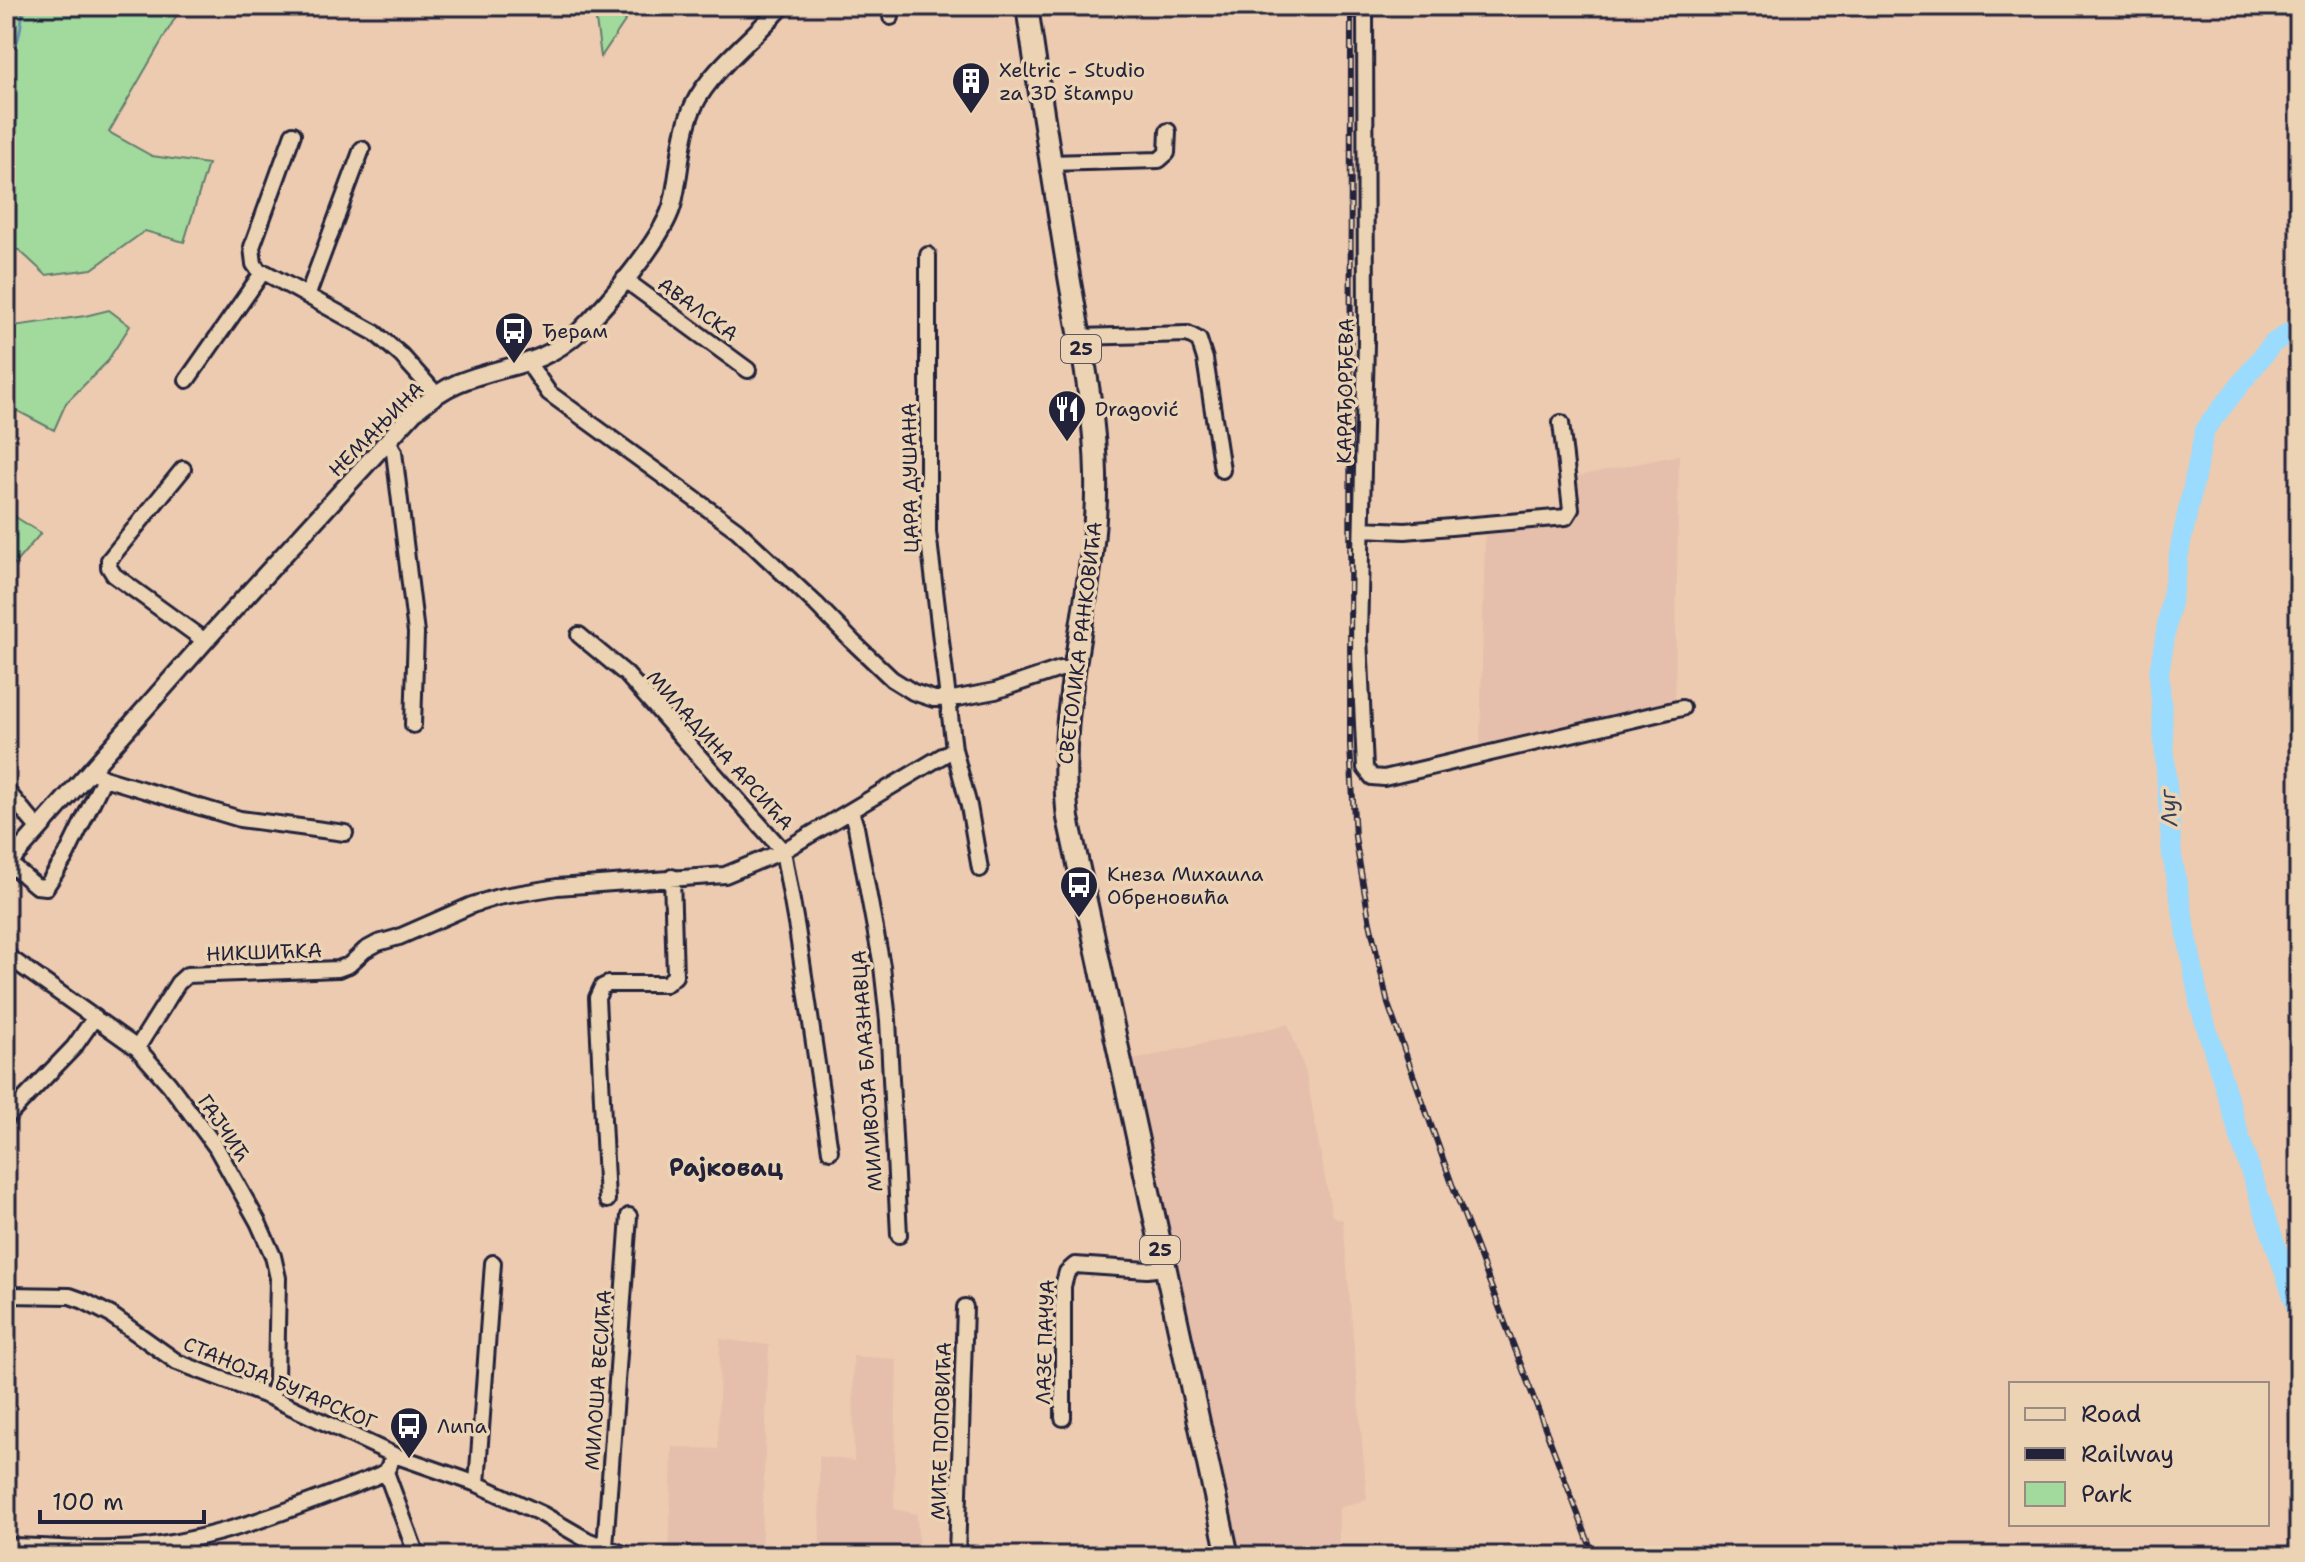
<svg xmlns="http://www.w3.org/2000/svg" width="2305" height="1562" viewBox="0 0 2305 1562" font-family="'Shantell Sans',sans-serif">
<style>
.built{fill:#e5bfab}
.green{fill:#a2d99d;stroke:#627e6c;stroke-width:2}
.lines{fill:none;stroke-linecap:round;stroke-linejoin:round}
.stream{stroke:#6b91af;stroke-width:3}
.river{stroke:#9bdbfd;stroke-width:20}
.minor-casing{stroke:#22223b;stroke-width:20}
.tertiary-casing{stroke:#22223b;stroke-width:22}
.primary-casing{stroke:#22223b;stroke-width:26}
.minor{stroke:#ebd3b3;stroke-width:14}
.tertiary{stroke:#ebd3b3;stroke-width:16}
.primary{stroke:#ebd3b3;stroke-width:20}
.rail-casing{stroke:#22223b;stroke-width:6}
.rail{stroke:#ebd3b3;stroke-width:3;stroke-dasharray:9;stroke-linecap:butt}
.labels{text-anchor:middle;stroke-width:7;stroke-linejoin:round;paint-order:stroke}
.shield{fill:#ebd3b3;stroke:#5e575f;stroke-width:2}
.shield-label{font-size:18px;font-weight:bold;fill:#22223b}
.poi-label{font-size:20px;fill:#22223b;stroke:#ebd3b3;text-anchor:start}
.street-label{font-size:20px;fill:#22223b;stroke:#ebd3b3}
.water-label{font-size:22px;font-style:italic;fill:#343e58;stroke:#ebd3b3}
.quarter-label{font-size:24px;font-weight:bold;fill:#22223b;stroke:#ebd3b3}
</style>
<rect width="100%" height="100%" fill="#edcbb1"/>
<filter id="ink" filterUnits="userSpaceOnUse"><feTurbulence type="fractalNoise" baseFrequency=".0125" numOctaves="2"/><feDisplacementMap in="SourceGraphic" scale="16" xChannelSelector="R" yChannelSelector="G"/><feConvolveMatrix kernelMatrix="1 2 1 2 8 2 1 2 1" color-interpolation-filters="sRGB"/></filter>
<g filter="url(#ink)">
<path class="built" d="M 1679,455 L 1675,703 L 1480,749 L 1485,532 L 1575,525 L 1573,477 Z
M 1288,1024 L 1306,1073 L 1332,1216 L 1343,1220 L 1367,1499 L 1339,1508 L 1339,1556 L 1234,1556 L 1207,1438 L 1178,1280 L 1129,1061 Z
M 720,1339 L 769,1345 L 761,1556 L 669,1556 L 672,1447 L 718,1449 Z
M 853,1356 L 897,1359 L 894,1509 L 917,1514 L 919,1556 L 820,1556 L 819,1456 L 854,1461 Z"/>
<path class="green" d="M 7,6 L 182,6 L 109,132 L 152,156 L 208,164 L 184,242 L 145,231 L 92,269 L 46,275 L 19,250 L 6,249 Z
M 594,6 L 635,6 L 601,57 Z
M 109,310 L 130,326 L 106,363 L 66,403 L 54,430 L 12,408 L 6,416 L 6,327 L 85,316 Z
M 6,511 L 41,533 L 6,574 Z"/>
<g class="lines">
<path class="stream" d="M 6,53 C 21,47 20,26 23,12 L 33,6"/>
<path class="river" d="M 2299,326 L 2272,344 L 2205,429 L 2180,548 L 2159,673 L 2172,856 L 2200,1006 L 2250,1170 L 2299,1314"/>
<g class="minor-casing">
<path id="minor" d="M 1365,6 L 1366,343 L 1359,637 L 1365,768 L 1372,777 L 1384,778 L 1682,708
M 891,17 L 891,6
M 1049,163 L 1159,160 L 1167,153 L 1168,131
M 928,255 L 928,532 L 954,749 L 969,806 L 980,869
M 261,274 L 254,264 L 252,247 L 293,134
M 624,279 L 748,370
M 308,294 L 362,149
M 1079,337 L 1188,334 L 1199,340 L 1205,359 L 1222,470
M 529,364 L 549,393 L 737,530 L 816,604 L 852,641 L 892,679 L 913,692 L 934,699 L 958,698 L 995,691 L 1060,669 L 1074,669
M 187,380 L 260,276 L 266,273 L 375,333 L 401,355 L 436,394
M 388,440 L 394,452 L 416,633 L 413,725
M 183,469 L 109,560 L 109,567 L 114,575 L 205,641
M 1363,529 L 1405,531 L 1566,517 L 1571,509 L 1561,423
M 579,635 L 626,674 L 783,851 L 797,929 L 830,1151
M 90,770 L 104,778 L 240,819 L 345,833
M 6,790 L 38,828
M 851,811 L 856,827 L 882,966 L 888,1020 L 899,1235
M 9,863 L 36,886 L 46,887 L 66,856 L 104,778
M 6,955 L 137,1048 L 169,1084 L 216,1147 L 258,1222 L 273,1256 L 278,1278 L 276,1381 L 272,1398
M 137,1048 L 178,983 L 187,975 L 338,969 L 349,965 L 365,950 L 378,943 L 399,937 L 472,905 L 498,897 L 557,887 L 725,875 L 783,851 L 954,749
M 6,1118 L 74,1047 L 95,1017
M 607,1200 L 597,998 L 602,987 L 608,984 L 666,984 L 675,976 L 672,877
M 6,1295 L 70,1296 L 84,1301 L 111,1315 L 177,1362 L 272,1398 L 394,1455 L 477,1484 L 542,1514 L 587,1540 L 629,1556
M 1063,1418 L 1063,1286 L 1067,1272 L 1075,1265 L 1147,1270 L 1164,1268
M 386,1472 L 417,1556
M 477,1484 L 493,1263
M 6,1546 C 49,1546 93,1552 136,1548 C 218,1540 296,1508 372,1478 L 386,1472 L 394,1455
M 605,1547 L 629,1216
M 957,1556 L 965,1307"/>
</g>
<g class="tertiary-casing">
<path id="tertiary" d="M 6,866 L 205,641 L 413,413 C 428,401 441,390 458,383 C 504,364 540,368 579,332 C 606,305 661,242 672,206 C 681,173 679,136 694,105 C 710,71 757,35 782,6"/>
</g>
<g class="primary-casing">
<path id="primary" d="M 1027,6 C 1040,98 1055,190 1070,282 C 1081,345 1095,410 1096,475 C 1099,590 1054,702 1068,818 L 1228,1556"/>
</g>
<use href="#minor" class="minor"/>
<use href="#tertiary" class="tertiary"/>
<use href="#primary" class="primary"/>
<g class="rail-casing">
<path id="rail" d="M 1351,6 L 1350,746 L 1355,837 L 1369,918 L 1388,1004 L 1452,1184 L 1594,1556"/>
</g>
<use href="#rail" class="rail"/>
</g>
</g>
<defs>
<g id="building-pin" transform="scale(2)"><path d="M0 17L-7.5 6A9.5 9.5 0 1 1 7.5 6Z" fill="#22223b" stroke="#ebd3b3"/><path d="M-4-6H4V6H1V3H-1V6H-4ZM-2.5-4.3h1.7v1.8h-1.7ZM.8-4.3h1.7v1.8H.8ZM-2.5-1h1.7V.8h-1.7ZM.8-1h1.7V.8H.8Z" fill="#fff"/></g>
<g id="bus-pin" transform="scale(2)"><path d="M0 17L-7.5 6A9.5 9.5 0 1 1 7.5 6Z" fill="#22223b" stroke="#ebd3b3"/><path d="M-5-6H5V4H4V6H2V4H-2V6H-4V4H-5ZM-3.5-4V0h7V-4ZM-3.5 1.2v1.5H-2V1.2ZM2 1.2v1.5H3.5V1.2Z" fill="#fff"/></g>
<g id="restaurant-pin" transform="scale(2)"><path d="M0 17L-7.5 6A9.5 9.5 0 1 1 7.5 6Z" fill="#22223b" stroke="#ebd3b3"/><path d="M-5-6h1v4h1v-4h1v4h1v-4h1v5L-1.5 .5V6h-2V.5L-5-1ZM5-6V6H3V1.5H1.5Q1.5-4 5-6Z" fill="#fff"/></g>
</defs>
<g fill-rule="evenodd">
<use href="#building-pin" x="971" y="81"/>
<use href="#bus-pin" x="514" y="331"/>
<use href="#restaurant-pin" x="1067" y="409"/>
<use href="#bus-pin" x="1079" y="885"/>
<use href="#bus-pin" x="409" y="1426"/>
</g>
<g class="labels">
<g class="shield">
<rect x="1061" y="335" width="40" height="28" rx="6"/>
<rect x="1140" y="1236" width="40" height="28" rx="6"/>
</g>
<g class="shield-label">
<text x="1081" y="355">25</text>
<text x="1160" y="1256">25</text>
</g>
<g class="poi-label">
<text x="999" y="77">Xeltric - Studio<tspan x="999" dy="23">za 3D štampu</tspan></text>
<text x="542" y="338">Ђерам</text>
<text x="1095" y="416">Dragović</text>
<text x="1107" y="881">Кнеза Михаила<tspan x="1107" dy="23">Обреновића</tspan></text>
<text x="437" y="1433">Липа</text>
</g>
<g class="street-label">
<text transform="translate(698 309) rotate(36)" y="7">АВАЛСКА</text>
<text transform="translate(1345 391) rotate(-89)" y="7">КАРАЂОРЂЕВА</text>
<text transform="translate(376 429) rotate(-45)" y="7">НЕМАЊИНА</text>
<text transform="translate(910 478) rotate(-91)" y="7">ЦАРА ДУШАНА</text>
<text transform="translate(1080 643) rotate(-83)" y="7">СВЕТОЛИКА РАНКОВИЋА</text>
<text transform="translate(720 750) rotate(48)" y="7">МИЛАДИНА АРСИЋА</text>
<text transform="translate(264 952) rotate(-2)" y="7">НИКШИЋКА</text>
<text transform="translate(867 1071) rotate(-94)" y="7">МИЛИВОЈА БЛАЗНАВЦА</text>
<text transform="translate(224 1128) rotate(56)" y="7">ГАЈЧИЋ</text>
<text transform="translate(1045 1342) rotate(-88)" y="7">ЛАЗЕ ПАЧУА</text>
<text transform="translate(598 1380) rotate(-86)" y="7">МИЛОША ВЕСИЋА</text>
<text transform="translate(280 1383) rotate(23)" y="7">СТАНОЈА БУГАРСКОГ</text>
<text transform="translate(941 1431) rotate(-88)" y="7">МИЋЕ ПОПОВИЋА</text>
</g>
<g class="water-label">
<text transform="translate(2168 808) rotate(-94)" y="8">Луг</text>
</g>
<g class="quarter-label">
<text x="726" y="1176">Рајковац</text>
</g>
</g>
<rect width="2305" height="1562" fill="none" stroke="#ebd3b3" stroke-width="32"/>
<rect x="16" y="16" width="2273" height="1530" fill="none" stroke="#22223b" stroke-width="3" filter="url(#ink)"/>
<rect x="2009" y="1382" width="260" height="144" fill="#ebd3b3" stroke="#9b8c83" stroke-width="2"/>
<rect x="2025" y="1408" width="40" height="12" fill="#ebd3b3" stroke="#9b8c83" stroke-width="2"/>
<text x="2081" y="1422" font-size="24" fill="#22223b">Road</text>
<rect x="2025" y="1448" width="40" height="12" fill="#22223b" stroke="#9b8c83" stroke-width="2"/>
<text x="2081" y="1462" font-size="24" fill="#22223b">Railway</text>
<rect x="2025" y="1482" width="40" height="24" fill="#a2d99d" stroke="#9b8c83" stroke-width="2"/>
<text x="2081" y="1502" font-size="24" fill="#22223b">Park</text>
<path d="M40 1510v12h164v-12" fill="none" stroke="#22223b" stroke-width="4"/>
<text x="52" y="1510" font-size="24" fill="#22223b" stroke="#ebd3b3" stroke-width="6" paint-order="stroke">100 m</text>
</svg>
